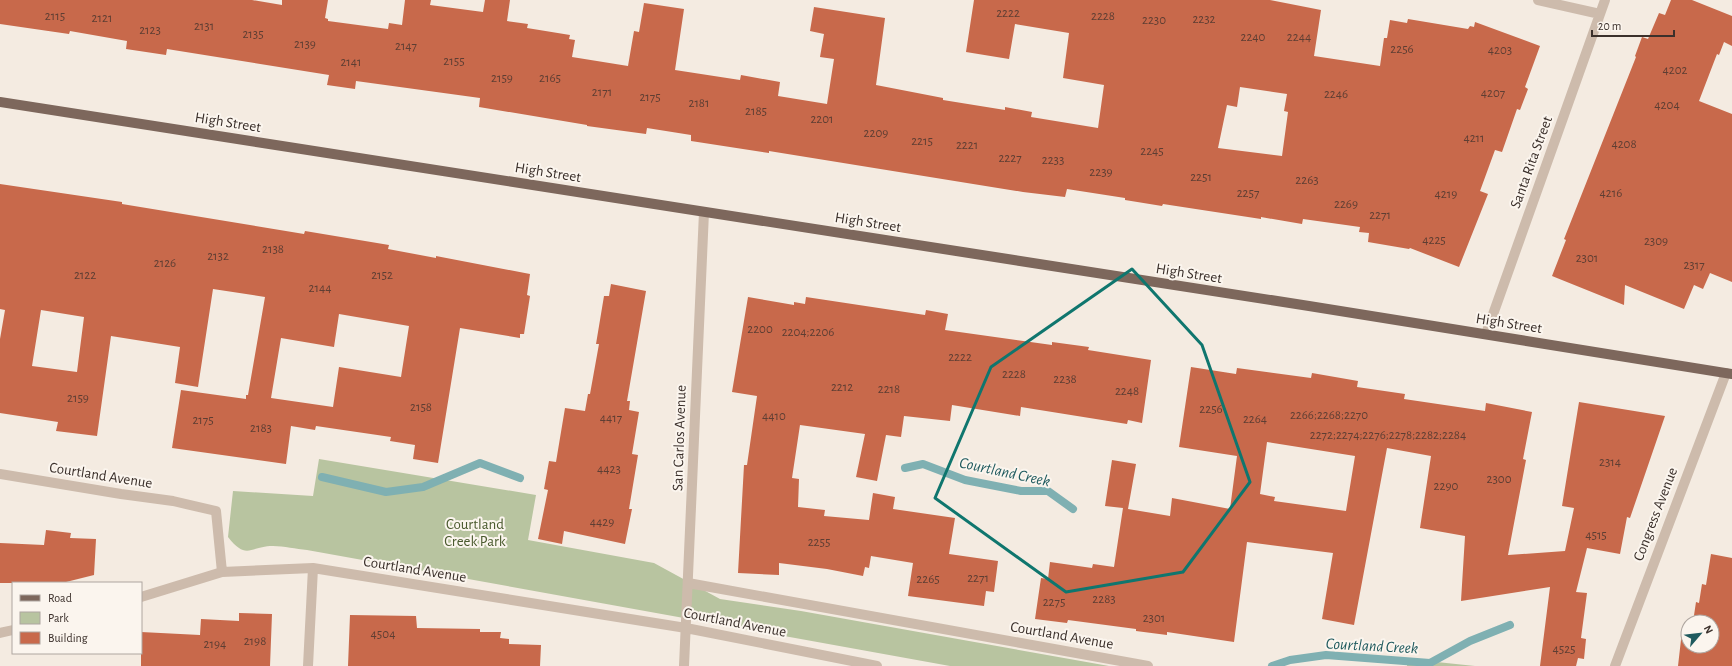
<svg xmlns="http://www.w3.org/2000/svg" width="1732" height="666" viewBox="0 0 1732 666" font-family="'Alegreya Sans',sans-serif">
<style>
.green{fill:#b8c4a0}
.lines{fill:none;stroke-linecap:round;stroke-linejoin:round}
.stream{stroke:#7fb0b2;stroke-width:8}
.building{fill:#c8694b;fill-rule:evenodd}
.minor{stroke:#cdbbac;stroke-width:10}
.major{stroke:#7d675c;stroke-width:10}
.marked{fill:none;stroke:#0f766e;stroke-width:3;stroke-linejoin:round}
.labels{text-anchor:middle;stroke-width:4;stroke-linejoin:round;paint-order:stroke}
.number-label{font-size:13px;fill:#5e3e33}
.street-label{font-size:15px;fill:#3b302b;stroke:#fbf5ee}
.park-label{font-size:15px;fill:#4a5a2e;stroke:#fbf5ee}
.water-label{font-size:16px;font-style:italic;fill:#1f5a5e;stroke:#fbf5ee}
</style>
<rect width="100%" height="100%" fill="#f4ebe1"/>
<path class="green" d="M 319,459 L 536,495 L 528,540 L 654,563 L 720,599 L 801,611 L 1109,666 L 950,666 L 307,550 C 296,549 284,546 273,546 C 250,546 247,561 228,537 L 233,491 L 313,496 Z
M 1407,659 L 1408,659 L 1475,666 L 1407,666 Z"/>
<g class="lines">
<path class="stream" d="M 905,468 L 923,464 L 965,480 L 1021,491 L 1048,491 L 1073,509
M 322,477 L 386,492 L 423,487 L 480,463 L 520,478
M 1272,666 L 1290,660 L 1326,655 L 1430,663 L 1470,641 L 1510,625"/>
</g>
<path class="building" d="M 0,0 L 252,0 L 282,5 L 282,0 L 328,0 L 325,18 L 328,19 L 328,21 L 388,29 L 389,23 L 402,25 L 405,0 L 431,0 L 430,5 L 483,12 L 485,0 L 510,0 L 507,21 L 528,24 L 527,28 L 570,35 L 569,39 L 575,40 L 572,57 L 628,66 L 634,31 L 639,32 L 644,3 L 684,9 L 675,70 L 740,80 L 741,75 L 780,82 L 778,96 L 827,104 L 834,59 L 820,57 L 824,34 L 810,31 L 814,7 L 885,18 L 876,85 L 943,98 L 943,100 L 1005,110 L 1005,107 L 1032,112 L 1031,117 L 1098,128 L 1104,85 L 1063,78 L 1069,33 L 1015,24 L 1009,59 L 966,52 L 974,0 L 1270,0 L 1321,10 L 1314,56 L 1380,66 L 1384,38 L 1387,38 L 1390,20 L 1407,23 L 1408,19 L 1468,29 L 1470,26 L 1474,27 L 1475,22 L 1540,46 L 1525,87 L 1528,89 L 1520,110 L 1517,109 L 1502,152 L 1495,150 L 1480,191 L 1488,194 L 1459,267 L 1410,248 L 1409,249 L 1368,242 L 1369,233 L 1359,232 L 1360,227 L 1303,219 L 1302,224 L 1261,217 L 1261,219 L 1163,204 L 1162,206 L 1125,200 L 1125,198 L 1067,189 L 1065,197 L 1023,192 L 769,151 L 769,153 L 691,141 L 691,135 L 647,128 L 646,134 L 587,126 L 587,125 L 479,107 L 480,98 L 356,81 L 355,89 L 327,85 L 329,75 L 167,49 L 166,55 L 126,49 L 127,41 L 70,31 L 69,34 L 0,24 ZM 1240,87 L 1287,94 L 1284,111 L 1288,112 L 1282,156 L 1218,148 L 1227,105 L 1237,107 Z
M 1671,0 L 1692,0 L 1732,16 L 1732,46 L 1724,42 L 1719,55 L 1717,54 L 1699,101 L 1732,114 L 1732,282 L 1710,273 L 1703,289 L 1694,285 L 1684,309 L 1625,285 L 1624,305 L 1552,276 L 1566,240 L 1564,239 L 1636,57 L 1635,56 L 1642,37 L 1648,39 L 1659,13 L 1665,15 Z
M 0,184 L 122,202 L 122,204 L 304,234 L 305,231 L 389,245 L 388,249 L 436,258 L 436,256 L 530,274 L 527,295 L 530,296 L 524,334 L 520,334 L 520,338 L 460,328 L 438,463 L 413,459 L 415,445 L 390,441 L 391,437 L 316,426 L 315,430 L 291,426 L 286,464 L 172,448 L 181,390 L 246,399 L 246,395 L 248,395 L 265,297 L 213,289 L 198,387 L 175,383 L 180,347 L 111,336 L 97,436 L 56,431 L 58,422 L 0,413 L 0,339 L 5,310 L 0,309 ZM 41,310 L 84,317 L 77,372 L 32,366 ZM 339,314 L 409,326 L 401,377 L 339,367 L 333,407 L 271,398 L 281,338 L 334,347 Z
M 611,284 L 646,291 L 627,401 L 630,401 L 629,410 L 639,412 L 632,454 L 638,455 L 629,509 L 632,509 L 625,544 L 564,531 L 562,544 L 538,539 L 548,490 L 544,489 L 549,461 L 556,462 L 565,408 L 585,411 L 588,394 L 590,394 L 599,344 L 596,344 L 604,296 L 609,296 Z
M 748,297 L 794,305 L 794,302 L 805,304 L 806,297 L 925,315 L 926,310 L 948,314 L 945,330 L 1052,345 L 1052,342 L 1089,347 L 1088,350 L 1151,360 L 1142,423 L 1128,420 L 1127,424 L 1021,407 L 1020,416 L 952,405 L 950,421 L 904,416 L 901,437 L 886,435 L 877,481 L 856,477 L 865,434 L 800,425 L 792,478 L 799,479 L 798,507 L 825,510 L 824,516 L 869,520 L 873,493 L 895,497 L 893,509 L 955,518 L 949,554 L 998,561 L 994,592 L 986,591 L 984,606 L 908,596 L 913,563 L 871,556 L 869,568 L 865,567 L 863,576 L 827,569 L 779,563 L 779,575 L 738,573 L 744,465 L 747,465 L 757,396 L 732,392 Z
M 1191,367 L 1236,374 L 1237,368 L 1311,378 L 1312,373 L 1358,381 L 1357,387 L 1405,394 L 1404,399 L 1485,411 L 1486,403 L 1532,412 L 1523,459 L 1526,460 L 1508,555 L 1565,551 L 1574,508 L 1562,506 L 1579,402 L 1665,416 L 1630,518 L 1627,517 L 1620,554 L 1587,548 L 1576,592 L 1587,593 L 1581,638 L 1586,639 L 1584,659 L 1578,658 L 1576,666 L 1540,666 L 1550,587 L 1461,601 L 1465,536 L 1420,528 L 1431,456 L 1387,448 L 1354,625 L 1322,619 L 1333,553 L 1247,542 L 1234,642 L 1167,632 L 1167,635 L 1136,631 L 1136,629 L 1068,620 L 1067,623 L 1035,619 L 1041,578 L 1048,579 L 1050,562 L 1092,568 L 1093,564 L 1114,567 L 1123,508 L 1105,506 L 1112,460 L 1136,464 L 1128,509 L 1170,516 L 1172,498 L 1230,509 L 1237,456 L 1179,447 ZM 1267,442 L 1355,456 L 1346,511 L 1274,501 L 1275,497 L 1260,494 Z
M 46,530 L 71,533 L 70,538 L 96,539 L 94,575 L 62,583 L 0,583 L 0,543 L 44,545 Z
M 1711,554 L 1732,558 L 1732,666 L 1678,666 L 1682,631 L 1688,632 L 1688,646 L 1712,646 L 1712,622 L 1693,622 L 1696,602 L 1699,603 L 1702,584 L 1706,585 Z
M 239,613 L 272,614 L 270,666 L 141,666 L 141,632 L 200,635 L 201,619 L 239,621 Z
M 350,615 L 416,616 L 417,628 L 480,629 L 480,632 L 501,632 L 500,638 L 509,639 L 509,644 L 541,645 L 540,666 L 348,666 Z"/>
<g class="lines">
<path class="minor" d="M 1538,0 L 1600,14
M 1486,334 L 1605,0
M 0,474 L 121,494 L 173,501 L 216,511 L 222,572
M 688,583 L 1148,666
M 141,597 L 222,572 L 313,568 L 686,628 L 877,666
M 0,633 L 13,630
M 308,666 L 313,568
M 684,666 L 704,212
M 1615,666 L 1726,373"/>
<path class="major" d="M 0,102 L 1309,306 L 1732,374"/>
</g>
<path class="marked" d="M 1132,269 L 1202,345 L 1250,482 L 1183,572 L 1066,592 L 935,498 L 991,367 Z"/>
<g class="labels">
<g class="number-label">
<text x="1008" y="17">2222</text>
<text x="55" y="20">2115</text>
<text x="1103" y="20">2228</text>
<text x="102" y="22">2121</text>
<text x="1204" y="23">2232</text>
<text x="1154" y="24">2230</text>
<text x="204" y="30">2131</text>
<text x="150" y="34">2123</text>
<text x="253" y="38">2135</text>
<text x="1253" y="41">2240</text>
<text x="1299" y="41">2244</text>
<text x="305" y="48">2139</text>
<text x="406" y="50">2147</text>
<text x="1402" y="53">2256</text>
<text x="1500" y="54">4203</text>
<text x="454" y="65">2155</text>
<text x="351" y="66">2141</text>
<text x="1675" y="74">4202</text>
<text x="502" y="82">2159</text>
<text x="550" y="82">2165</text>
<text x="602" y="96">2171</text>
<text x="1493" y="97">4207</text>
<text x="1336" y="98">2246</text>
<text x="650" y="101">2175</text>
<text x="699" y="107">2181</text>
<text x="1667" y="109">4204</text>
<text x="756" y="115">2185</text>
<text x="822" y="123">2201</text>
<text x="876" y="137">2209</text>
<text x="1474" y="142">4211</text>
<text x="922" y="145">2215</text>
<text x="1624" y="148">4208</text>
<text x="967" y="149">2221</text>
<text x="1152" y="155">2245</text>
<text x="1010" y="162">2227</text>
<text x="1053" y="164">2233</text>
<text x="1101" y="176">2239</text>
<text x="1201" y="181">2251</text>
<text x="1307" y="184">2263</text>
<text x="1248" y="197">2257</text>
<text x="1611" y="197">4216</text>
<text x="1446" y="198">4219</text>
<text x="1346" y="208">2269</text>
<text x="1380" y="219">2271</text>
<text x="1434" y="244">4225</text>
<text x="1656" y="245">2309</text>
<text x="273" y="253">2138</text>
<text x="218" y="260">2132</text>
<text x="1587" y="262">2301</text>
<text x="165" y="267">2126</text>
<text x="1694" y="269">2317</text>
<text x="85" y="279">2122</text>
<text x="382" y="279">2152</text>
<text x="320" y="292">2144</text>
<text x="760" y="333">2200</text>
<text x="808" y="336">2204;2206</text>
<text x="960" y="361">2222</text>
<text x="1014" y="378">2228</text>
<text x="1065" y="383">2238</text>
<text x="842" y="391">2212</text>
<text x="889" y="393">2218</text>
<text x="1127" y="395">2248</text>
<text x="78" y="402">2159</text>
<text x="421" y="411">2158</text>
<text x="1211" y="413">2256</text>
<text x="1329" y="419">2266;2268;2270</text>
<text x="774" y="420">4410</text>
<text x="611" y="422">4417</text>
<text x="1255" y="423">2264</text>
<text x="203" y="424">2175</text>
<text x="261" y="432">2183</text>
<text x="1388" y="439">2272;2274;2276;2278;2282;2284</text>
<text x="1610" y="466">2314</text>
<text x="609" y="473">4423</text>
<text x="1499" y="483">2300</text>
<text x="1446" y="490">2290</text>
<text x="602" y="526">4429</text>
<text x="1596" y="539">4515</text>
<text x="819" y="546">2255</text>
<text x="978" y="582">2271</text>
<text x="928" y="583">2265</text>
<text x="1104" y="603">2283</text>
<text x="1054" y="606">2275</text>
<text x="1154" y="622">2301</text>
<text x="383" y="638">4504</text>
<text x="255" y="645">2198</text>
<text x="215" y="648">2194</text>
<text x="1564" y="653">4525</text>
</g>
<g class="street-label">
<text transform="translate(228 122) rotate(9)" y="5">High Street</text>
<text transform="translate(1531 162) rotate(-70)" y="5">Santa Rita Street</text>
<text transform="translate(548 172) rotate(9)" y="5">High Street</text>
<text transform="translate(868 222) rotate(9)" y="5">High Street</text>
<text transform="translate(1189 273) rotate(9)" y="5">High Street</text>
<text transform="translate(1509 323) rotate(9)" y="5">High Street</text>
<text transform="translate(679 438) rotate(-88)" y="5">San Carlos Avenue</text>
<text transform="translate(101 475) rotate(9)" y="5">Courtland Avenue</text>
<text transform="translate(1655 514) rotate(-69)" y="5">Congress Avenue</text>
<text transform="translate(415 569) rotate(9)" y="5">Courtland Avenue</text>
<text transform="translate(735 622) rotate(11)" y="5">Courtland Avenue</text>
<text transform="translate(1062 635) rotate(10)" y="5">Courtland Avenue</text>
</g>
<g class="park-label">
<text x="475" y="529">Courtland<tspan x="475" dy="17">Creek Park</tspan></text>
</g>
<g class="water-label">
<text transform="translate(1005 471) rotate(12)" y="6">Courtland Creek</text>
<text transform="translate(1372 645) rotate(3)" y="6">Courtland Creek</text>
</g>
</g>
<rect x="12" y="582" width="130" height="72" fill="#fbf5ee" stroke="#aea6a0"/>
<rect x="20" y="595" width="20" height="6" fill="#7d675c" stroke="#aea6a0"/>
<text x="48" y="602" font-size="12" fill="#3b302b">Road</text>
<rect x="20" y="612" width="20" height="12" fill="#b8c4a0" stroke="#aea6a0"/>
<text x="48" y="622" font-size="12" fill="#3b302b">Park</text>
<rect x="20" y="632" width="20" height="12" fill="#c8694b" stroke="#aea6a0"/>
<text x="48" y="642" font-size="12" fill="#3b302b">Building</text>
<g transform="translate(1700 634) rotate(62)"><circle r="19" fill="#fbf5ee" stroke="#aea6a0"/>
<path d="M0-3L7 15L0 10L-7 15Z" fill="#1f5a5e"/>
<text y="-6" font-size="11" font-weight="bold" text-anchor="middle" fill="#3b302b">N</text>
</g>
<path d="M1592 30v6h82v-6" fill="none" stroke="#3b302b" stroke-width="2"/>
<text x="1598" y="30" font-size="12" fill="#3b302b" stroke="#fbf5ee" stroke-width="3" paint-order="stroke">20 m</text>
</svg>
